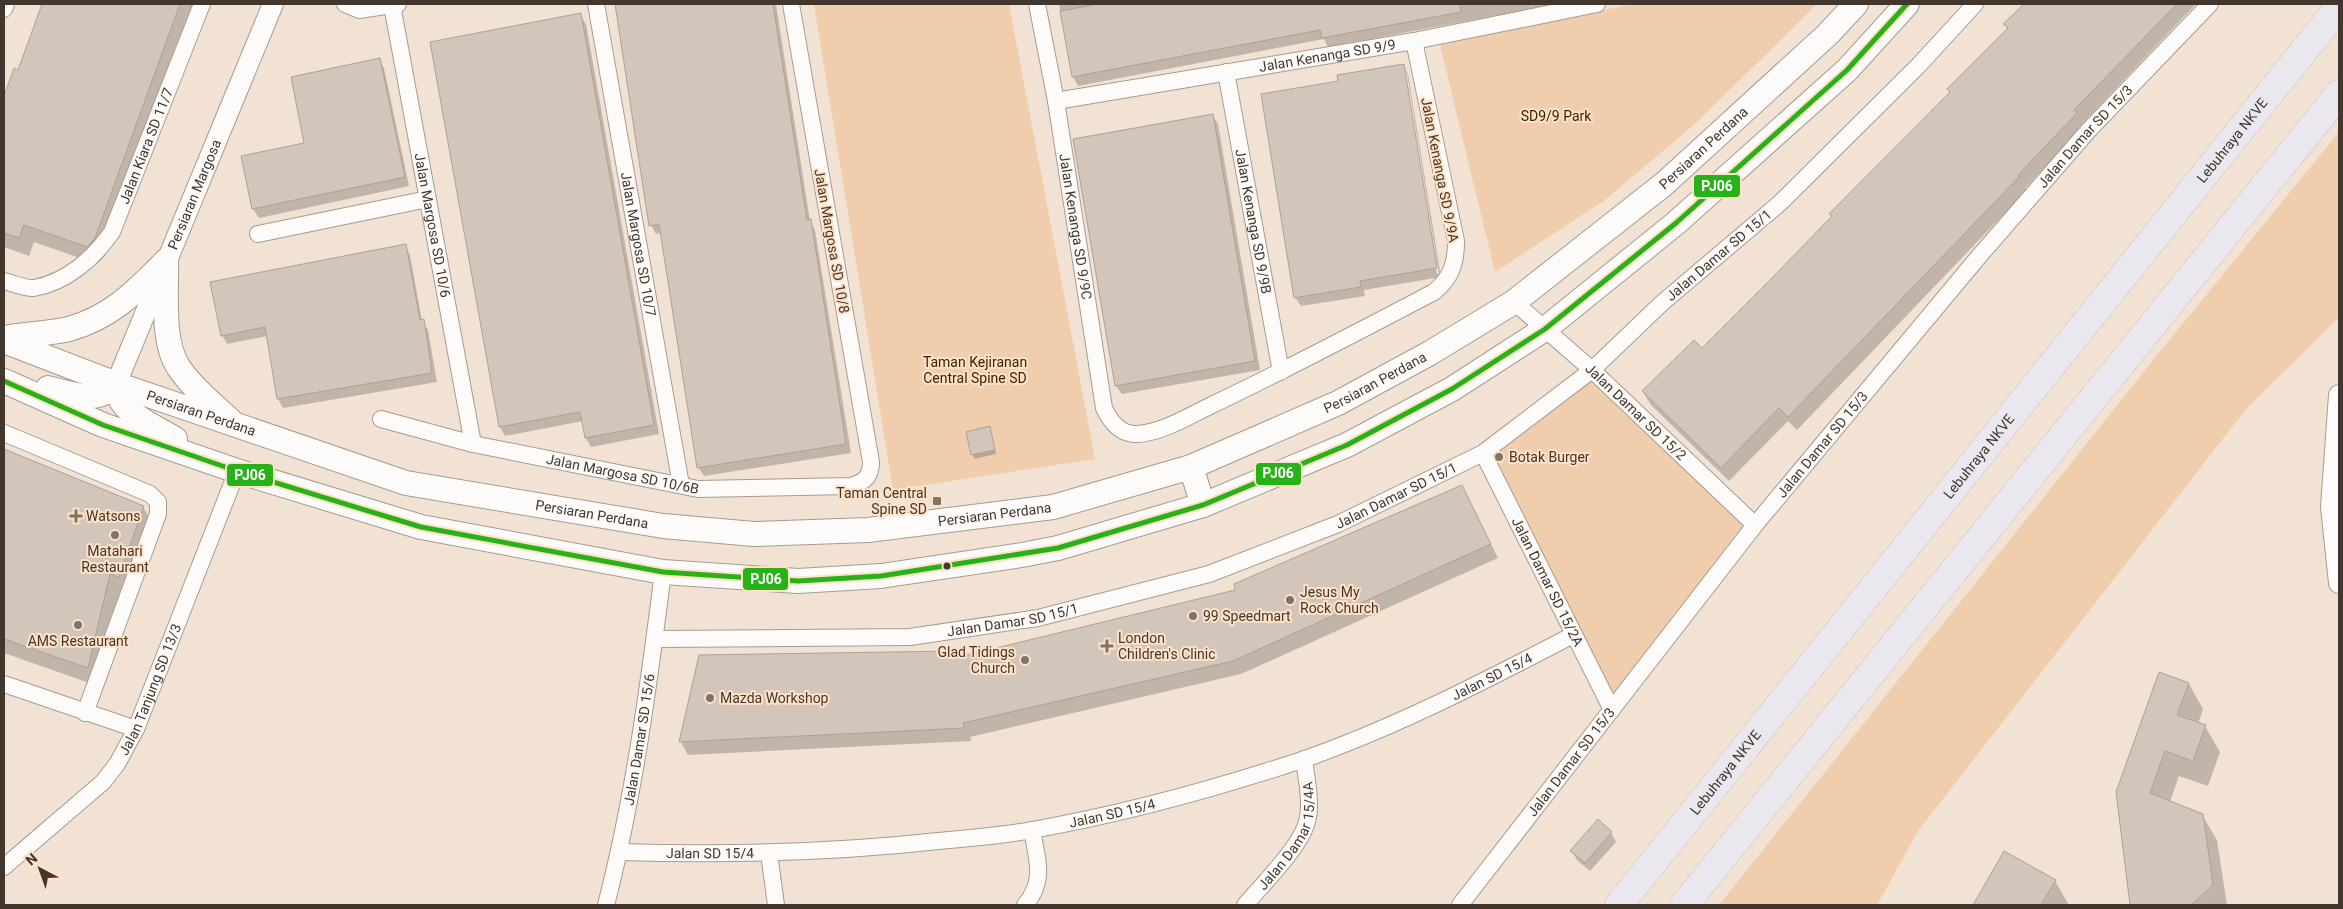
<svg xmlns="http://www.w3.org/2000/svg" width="2343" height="909" viewBox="0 0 2343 909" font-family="Roboto,sans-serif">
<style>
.green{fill:#f0cdac}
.shadow{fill:#0003;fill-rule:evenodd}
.building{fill:#d2c5ba;stroke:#ada196}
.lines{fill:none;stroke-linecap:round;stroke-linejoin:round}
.minor-casing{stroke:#a79b90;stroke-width:18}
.tertiary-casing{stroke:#a79b90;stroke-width:22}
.secondary-casing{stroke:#a79b90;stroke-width:26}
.motorway-casing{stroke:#cac1ba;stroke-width:29}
.minor{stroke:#fdfbf9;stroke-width:16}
.tertiary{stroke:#fdfbf9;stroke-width:20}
.secondary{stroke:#fdfbf9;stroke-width:24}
.motorway{stroke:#eae8ee;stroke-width:28}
.bus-1-casing{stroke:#ffe1c7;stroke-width:9}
.bus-1{stroke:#28b219;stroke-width:5}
.poi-dot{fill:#807367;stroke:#ffe1c7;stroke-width:2}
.bus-dot{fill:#43372d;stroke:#ffe1c7;stroke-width:2}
.labels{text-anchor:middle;stroke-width:4;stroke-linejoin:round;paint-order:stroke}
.street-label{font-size:14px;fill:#43372d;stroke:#ffe1c7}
.park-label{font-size:14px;fill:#3c2206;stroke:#ffe1c7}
.poi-label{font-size:14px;fill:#43372d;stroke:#ffe1c7;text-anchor:start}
.line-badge{stroke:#ffe1c7;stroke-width:2}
.badge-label{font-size:14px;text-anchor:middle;font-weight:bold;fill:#fff}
</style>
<rect width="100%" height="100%" fill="#f2e2d4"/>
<path class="green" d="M 814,4 L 1009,4 L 1095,459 L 893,490 Z
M 1635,4 L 1817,4 L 1697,122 L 1605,200 L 1495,272 L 1439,41 Z
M 2339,132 L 2339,317 L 2246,409 L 1918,831 L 1877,905 L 1719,905 L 2154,359 Z
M 1590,379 L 1745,523 L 1614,698 L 1492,456 Z"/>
<path class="shadow" d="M 43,4 L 196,4 L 105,256 L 97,264 L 34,242 L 29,256 L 4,247 L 4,100 L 14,70 L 19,72 Z
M 616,4 L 776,4 L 810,221 L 815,230 L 851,453 L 704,476 L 698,467 L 662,233 L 656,234 L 651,225 Z
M 1059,4 L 1558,4 L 1328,47 L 1324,39 L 1078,86 L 1073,77 Z
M 2026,4 L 2196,4 L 2082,124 L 2084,127 L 2025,188 L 2026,191 L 1797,430 L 1788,421 L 1729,481 L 1651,405 L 1643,392 L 1702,349 L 1833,217 L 1831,214 L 1951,93 L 2008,30 L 2005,25 Z
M 580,15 L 586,24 L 659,434 L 591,447 L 586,438 L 583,421 L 505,436 L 500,427 Z
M 379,59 L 384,68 L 409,186 L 259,218 L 253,209 L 243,157 L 306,144 Z
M 1403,66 L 1408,74 L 1441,277 L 1364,290 L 1365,296 L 1301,306 L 1295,297 L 1340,82 ZM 1404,73 L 1407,73 L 1439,274 L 1437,274 Z
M 1212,115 L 1218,124 L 1260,370 L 1122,394 L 1116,386 Z
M 405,246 L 410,255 L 422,321 L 428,330 L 437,382 L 283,408 L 278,399 L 268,336 L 227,344 L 222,335 Z
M 990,428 L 996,454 L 974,459 L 968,433 Z
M 4,450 L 143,507 L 154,525 L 129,595 L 120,591 L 98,686 L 4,653 Z
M 1462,486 L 1498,558 L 1241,674 L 970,737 L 971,741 L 688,755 L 681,742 L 953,653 L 957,658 L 1237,591 Z
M 2189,684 L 2203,709 L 2198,724 L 2205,726 L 2220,752 L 2208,786 L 2179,776 L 2170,802 L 2202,815 L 2217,840 L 2227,905 L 2131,905 L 2118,792 Z
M 1611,833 L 1616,842 L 1590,871 L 1577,860 L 1572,851 Z
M 2004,853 L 2055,881 L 2069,905 L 1975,905 Z"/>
<path class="building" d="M 42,4 L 180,4 L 95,238 L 87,247 L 24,225 L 19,238 L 4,233 L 4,96 L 14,68 L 18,70 Z
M 615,4 L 773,4 L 807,220 L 811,219 L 846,444 L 697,468 L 659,224 L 649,226 Z
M 1098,4 L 1460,4 L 1461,12 L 1322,38 L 1320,30 L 1072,77 L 1060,11 Z
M 2024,4 L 2177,4 L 2074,110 L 2077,113 L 2018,175 L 2019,177 L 1788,417 L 1779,408 L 1721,468 L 1642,391 L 1694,340 L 1702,348 L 1770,280 L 1832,216 L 1829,214 L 1950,92 L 1947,89 L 2008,28 L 2003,24 Z
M 581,13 L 654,425 L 585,438 L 580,412 L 499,427 L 430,42 Z
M 380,58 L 405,177 L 252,209 L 241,156 L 304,143 L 291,77 Z
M 1404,64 L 1437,268 L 1360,281 L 1361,287 L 1294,298 L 1261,94 L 1338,81 L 1337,75 Z
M 1213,114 L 1255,361 L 1115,386 L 1073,139 Z
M 406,244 L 420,320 L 424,319 L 432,373 L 277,399 L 265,327 L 221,336 L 210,282 Z
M 990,426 L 995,450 L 971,455 L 966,432 Z
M 4,449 L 144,506 L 119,577 L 110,574 L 88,668 L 4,639 Z
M 1462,485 L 1491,544 L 1233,661 L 963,723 L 964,728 L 679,742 L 699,655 L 954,651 L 955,658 L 1235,590 L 1234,584 Z
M 2159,672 L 2189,683 L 2177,715 L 2206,725 L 2193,761 L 2165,751 L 2150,793 L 2203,814 L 2213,885 L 2191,905 L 2130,905 L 2116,792 Z
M 1598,819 L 1612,832 L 1585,863 L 1570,851 Z
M 2004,851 L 2056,880 L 2041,905 L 1973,905 Z"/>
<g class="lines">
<g class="minor-casing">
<g id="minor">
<path d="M 345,4 L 359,10 L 398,4"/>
<path id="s1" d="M 596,4 L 681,485"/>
<path id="s2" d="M 1037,4 L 1056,101 L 1104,408 C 1110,421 1119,433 1134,434 C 1158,435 1191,415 1212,405 C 1287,369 1360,331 1434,292 C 1451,278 1456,264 1456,241 L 1414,41"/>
<path id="s3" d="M 392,5 L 473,444"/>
<path d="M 4,9 L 6,4"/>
<path id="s4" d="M 1226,72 L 1281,372"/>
<path id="s5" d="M 1056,101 L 1414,41 L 1597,4"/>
<path d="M 258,234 L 428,199"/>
<path id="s6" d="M 4,281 C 12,283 26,289 34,288 C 67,282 94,258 112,232 L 202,4"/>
<path id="s7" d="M 1514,302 L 1592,370 L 1755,525"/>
<path id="s8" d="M 381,419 L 473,444 L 698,489 L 851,486 C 865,482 871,476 871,462 L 791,4"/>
<path d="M 4,433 L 150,494 L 158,502 L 158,514 L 85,713"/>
<path id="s9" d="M 1483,453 L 1612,710"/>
<path id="s10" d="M 655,639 L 910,637 L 1038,618 L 1209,574 L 1338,524 L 1483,453 L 1592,370 L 1662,303 L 1780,203 L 1919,65 L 1975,4"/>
<path d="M 4,684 L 136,729"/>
<path id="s11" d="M 620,852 C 726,855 832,853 938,841 C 969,838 1001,836 1032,830 C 1123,814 1214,789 1302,760 C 1396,727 1485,681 1573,635"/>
<path d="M 769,853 L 776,905"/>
<path id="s12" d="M 4,867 L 103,782 L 117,764 L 136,729 L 237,471"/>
<path id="s13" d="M 606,905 C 634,797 649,683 663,572"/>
<path d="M 1025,905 C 1046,880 1037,860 1032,830"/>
<path id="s14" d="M 1245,905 C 1263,884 1298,849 1306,825 C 1313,805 1306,779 1304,759"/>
<path id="s15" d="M 1460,905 L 1755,525 L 1981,254 L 2088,131 L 2210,4"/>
</g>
</g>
<g class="tertiary-casing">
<g id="tertiary">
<path id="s16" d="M 116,384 L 273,4"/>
<path d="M 2339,395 L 2331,507 L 2339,583"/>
</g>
</g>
<g class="secondary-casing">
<g id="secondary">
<path d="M 166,261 C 167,292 161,342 179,368 C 193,388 212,404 230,420"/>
<path d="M 4,338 C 25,334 48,334 69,329 C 112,317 136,291 166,261"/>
<path id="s17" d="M 4,341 L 116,384 L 406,483 L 663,526 L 754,534 L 868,530 L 1053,507 L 1191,467 L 1338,403 L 1430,353 L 1514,302 L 1664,184 L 1827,35 L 1856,4"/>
<path d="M 4,381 L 103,425 L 237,471 L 421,527 L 663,572 L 798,581 L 881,576 L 1022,555 L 1058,548 L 1203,505 L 1347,445 L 1452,389 L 1545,329 L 1676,223 L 1847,70 L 1907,4"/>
<path d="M 116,384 C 117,412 154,426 175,439"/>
<path d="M 48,388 C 71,394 97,405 116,384"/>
<path d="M 1191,467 L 1203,505"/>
</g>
</g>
<g class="motorway-casing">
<g id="motorway">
<path id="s18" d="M 1619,905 L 2339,7"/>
<path d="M 1684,905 L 2339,94"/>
</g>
</g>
<use href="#minor" class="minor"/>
<use href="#tertiary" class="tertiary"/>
<use href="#secondary" class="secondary"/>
<use href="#motorway" class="motorway"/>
<g class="bus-1-casing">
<path id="bus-1" d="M 4,381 L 103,425 L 237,471 L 421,527 L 663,572 L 798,581 L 881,576 L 1058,548 L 1203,505 L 1347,445 L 1452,389 L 1545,329 L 1676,223 L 1847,70 L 1907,4"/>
</g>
<use href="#bus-1" class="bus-1"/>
</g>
<g class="poi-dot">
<circle cx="1499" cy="457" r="5"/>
<rect x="932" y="496" width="10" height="10" rx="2.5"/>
<path d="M73.5 508.5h5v5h5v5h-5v5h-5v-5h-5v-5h5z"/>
<circle cx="115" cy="535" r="5"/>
<circle cx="1290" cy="600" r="5"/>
<circle cx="1193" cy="616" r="5"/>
<circle cx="78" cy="625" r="5"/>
<path d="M1104.5 638.5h5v5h5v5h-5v5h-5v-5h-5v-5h5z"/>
<circle cx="1025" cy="660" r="5"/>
<circle cx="710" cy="698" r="5"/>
</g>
<circle class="bus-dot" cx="947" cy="566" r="4.5"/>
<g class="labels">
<g class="street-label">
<text dy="5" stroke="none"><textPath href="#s5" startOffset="275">Jalan Kenanga SD 9/9</textPath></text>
<text dy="5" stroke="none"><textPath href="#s15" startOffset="991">Jalan Damar SD 15/3</textPath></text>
<text dy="5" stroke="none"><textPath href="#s18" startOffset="980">Lebuhraya NKVE</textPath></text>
<text dy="5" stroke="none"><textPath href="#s6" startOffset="222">Jalan Kiara SD 11/7</textPath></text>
<text dy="5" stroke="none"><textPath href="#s17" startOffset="1830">Persiaran Perdana</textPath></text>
<text transform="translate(1440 170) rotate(79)" y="5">Jalan Kenanga SD 9/9A</text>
<text dy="5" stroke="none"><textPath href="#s16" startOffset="205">Persiaran Margosa</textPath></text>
<text dy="5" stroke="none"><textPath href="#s4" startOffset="152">Jalan Kenanga SD 9/9B</textPath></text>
<text dy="5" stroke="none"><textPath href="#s3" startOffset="224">Jalan Margosa SD 10/6</textPath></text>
<text dy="5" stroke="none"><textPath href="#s2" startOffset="226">Jalan Kenanga SD 9/9C</textPath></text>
<text transform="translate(832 241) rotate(80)" y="5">Jalan Margosa SD 10/8</text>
<text dy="5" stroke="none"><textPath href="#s1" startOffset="244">Jalan Margosa SD 10/7</textPath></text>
<text dy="5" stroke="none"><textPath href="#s10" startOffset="1169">Jalan Damar SD 15/1</textPath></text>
<text dy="5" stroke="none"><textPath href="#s17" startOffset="1425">Persiaran Perdana</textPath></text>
<text dy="5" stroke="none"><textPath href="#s7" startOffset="164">Jalan Damar SD 15/2</textPath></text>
<text dy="5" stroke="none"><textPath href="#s17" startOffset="210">Persiaran Perdana</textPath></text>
<text dy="5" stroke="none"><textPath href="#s15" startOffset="586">Jalan Damar SD 15/3</textPath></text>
<text dy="5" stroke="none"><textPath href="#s18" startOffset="575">Lebuhraya NKVE</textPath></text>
<text dy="5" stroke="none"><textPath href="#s8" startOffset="248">Jalan Margosa SD 10/6B</textPath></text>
<text dy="5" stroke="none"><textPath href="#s10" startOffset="764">Jalan Damar SD 15/1</textPath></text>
<text dy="5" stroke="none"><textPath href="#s17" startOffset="615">Persiaran Perdana</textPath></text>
<text dy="5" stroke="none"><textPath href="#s17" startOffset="1020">Persiaran Perdana</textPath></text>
<text dy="5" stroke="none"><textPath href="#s9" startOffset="144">Jalan Damar SD 15/2A</textPath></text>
<text dy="5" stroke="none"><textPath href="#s10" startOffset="359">Jalan Damar SD 15/1</textPath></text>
<text dy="5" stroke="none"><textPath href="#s11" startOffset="900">Jalan SD 15/4</textPath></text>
<text dy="5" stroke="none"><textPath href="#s12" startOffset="235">Jalan Tanjung SD 13/3</textPath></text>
<text dy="5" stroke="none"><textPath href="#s13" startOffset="169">Jalan Damar SD 15/6</textPath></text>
<text dy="5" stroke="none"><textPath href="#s15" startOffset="181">Jalan Damar SD 15/3</textPath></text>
<text dy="5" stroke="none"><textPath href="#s18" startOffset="170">Lebuhraya NKVE</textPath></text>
<text dy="5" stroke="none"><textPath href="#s11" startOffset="495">Jalan SD 15/4</textPath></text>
<text dy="5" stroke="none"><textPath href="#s14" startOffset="84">Jalan Damar 15/4A</textPath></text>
<text dy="5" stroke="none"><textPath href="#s11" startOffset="90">Jalan SD 15/4</textPath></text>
</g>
<g class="park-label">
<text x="1556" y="121">SD9/9 Park</text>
<text x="975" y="367">Taman Kejiranan<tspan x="975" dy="16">Central Spine SD</tspan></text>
</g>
<g class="poi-label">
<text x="1509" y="462">Botak Burger</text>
<text x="927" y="498" text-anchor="end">Taman Central<tspan x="927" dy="16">Spine SD</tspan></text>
<text x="86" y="521">Watsons</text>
<text x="115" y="556" text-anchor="middle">Matahari<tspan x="115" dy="16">Restaurant</tspan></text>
<text x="1300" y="597">Jesus My<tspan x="1300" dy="16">Rock Church</tspan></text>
<text x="1203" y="621">99 Speedmart</text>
<text x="1118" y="643">London<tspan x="1118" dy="16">Children's Clinic</tspan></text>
<text x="78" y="646" text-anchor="middle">AMS Restaurant</text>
<text x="1015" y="657" text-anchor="end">Glad Tidings<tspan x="1015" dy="16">Church</tspan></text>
<text x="720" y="703">Mazda Workshop</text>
</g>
</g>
<g class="line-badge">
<rect x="1693" y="174" width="48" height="24" rx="5" fill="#28b219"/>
<rect x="1255" y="462" width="47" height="24" rx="5" fill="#28b219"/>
<rect x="226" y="463" width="48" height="24" rx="5" fill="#28b219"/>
<rect x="742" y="567" width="47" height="24" rx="5" fill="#28b219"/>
</g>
<g class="badge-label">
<text x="1717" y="191">PJ06</text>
<text x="1278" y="478">PJ06</text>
<text x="250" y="480">PJ06</text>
<text x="766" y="584">PJ06</text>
</g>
<rect width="2343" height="909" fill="none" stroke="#43372d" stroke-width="10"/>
<g transform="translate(40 869) rotate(319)" stroke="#ffe1c7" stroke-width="4" paint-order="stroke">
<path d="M0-4L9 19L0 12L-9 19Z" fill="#43372d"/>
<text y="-8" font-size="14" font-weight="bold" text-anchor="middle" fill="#43372d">N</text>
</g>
</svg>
